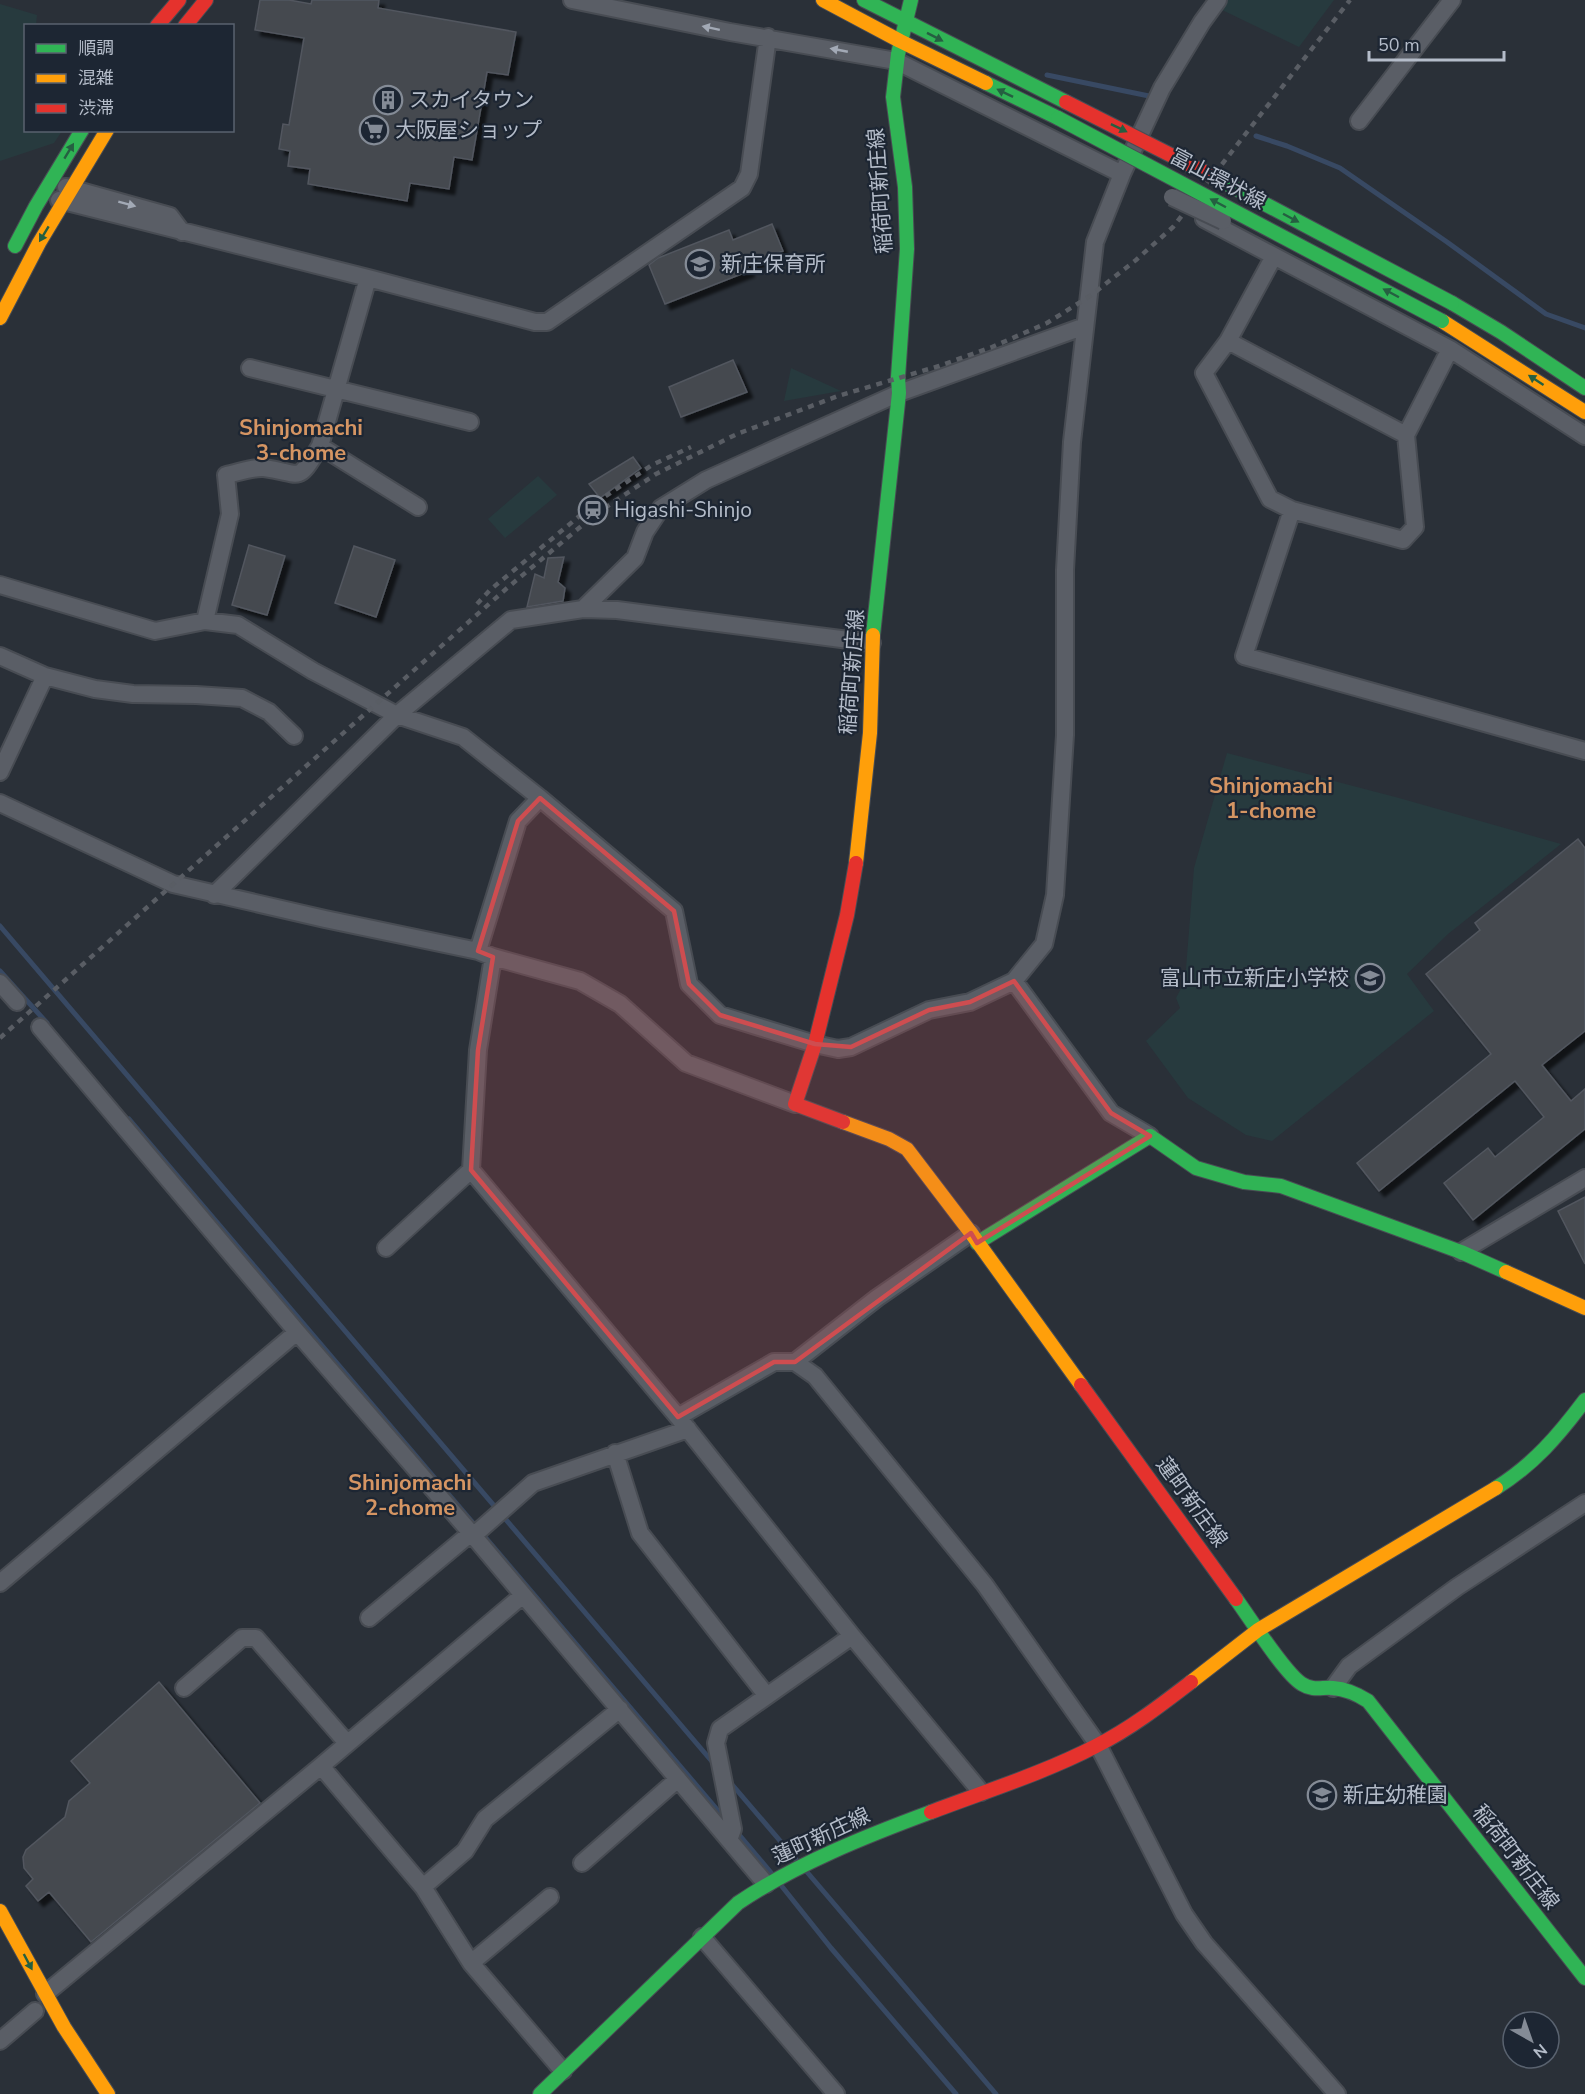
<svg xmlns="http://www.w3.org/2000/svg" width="1585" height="2094" viewBox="0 0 1585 2094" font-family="'Nunito Sans','Noto Sans JP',sans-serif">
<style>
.green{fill:#273a3e}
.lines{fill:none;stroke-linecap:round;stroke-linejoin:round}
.stream{stroke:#384963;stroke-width:5}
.building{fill:#444950;stroke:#52575f;stroke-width:1.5;filter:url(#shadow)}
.street-casing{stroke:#484c53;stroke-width:20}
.fast-casing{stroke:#484c53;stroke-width:16}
.slow-casing{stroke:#484c53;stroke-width:16}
.jam-casing{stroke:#484c53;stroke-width:16}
.street{stroke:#5a5e66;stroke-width:16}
.fast{stroke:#30b455;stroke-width:14}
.slow{stroke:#ff9f0a;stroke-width:14}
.jam{stroke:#e5322d;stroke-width:14}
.rail{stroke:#595d64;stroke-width:4.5;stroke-dasharray:6 6;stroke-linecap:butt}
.street-bridge-casing{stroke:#484c53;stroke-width:20;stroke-linecap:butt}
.fast-bridge-casing{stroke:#484c55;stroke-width:16;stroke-linecap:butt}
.jam-bridge-casing{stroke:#484c55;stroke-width:16;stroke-linecap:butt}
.street-bridge{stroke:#5a5e66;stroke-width:16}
.fast-bridge{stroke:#30b455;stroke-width:14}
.jam-bridge{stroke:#e5322d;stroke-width:14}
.oneway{fill:#a2a9b5}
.oneway2{fill:#255f41}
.marked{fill:#ce4d50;fill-opacity:0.2;stroke:#ce4d50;stroke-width:4.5;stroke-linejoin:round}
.labels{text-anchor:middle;stroke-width:4.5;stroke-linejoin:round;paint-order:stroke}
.poi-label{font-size:21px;fill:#b4bcc9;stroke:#1d2633;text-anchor:start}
.street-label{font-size:21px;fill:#b4bcc9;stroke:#1d2633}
.neighbourhood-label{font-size:22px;font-weight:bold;fill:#d59563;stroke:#1d2633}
</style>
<defs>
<filter id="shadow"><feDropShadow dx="5.5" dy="5.5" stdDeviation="1.5" flood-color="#0009"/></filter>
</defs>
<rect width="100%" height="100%" fill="#2a3038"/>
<path class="green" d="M 1228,0 L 1334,0 L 1299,47 L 1220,9 Z
M 0,4 L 37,15 L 36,25 L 26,26 L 26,130 L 62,131 L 54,143 L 0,161 Z
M 791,368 L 841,391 L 784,401 Z
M 538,476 L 557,495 L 505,538 L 488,519 Z
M 1227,753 L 1399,798 L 1561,844 L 1448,934 L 1407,974 L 1434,1011 L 1272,1141 L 1246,1135 L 1188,1098 L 1146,1041 L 1180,1008 L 1176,998 L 1185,981 L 1194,868 Z"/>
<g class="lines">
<path class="stream" d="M 1047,75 L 1149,96
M 1256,136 L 1287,146 L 1340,168 L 1447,242 L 1546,314 L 1585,328
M 0,926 L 715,1765
M 0,971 L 47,1023
M 129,1119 L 726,1820
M 729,1781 L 799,1863
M 736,1831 L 773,1875
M 807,1872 L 996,2094
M 780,1884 L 831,1948 L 956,2094"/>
</g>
<path class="building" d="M 260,0 L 289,0 L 311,4 L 312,0 L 379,0 L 378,8 L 516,32 L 508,75 L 487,72 L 472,160 L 454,157 L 449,189 L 410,183 L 407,201 L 308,184 L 310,169 L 288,166 L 290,151 L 279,149 L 283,124 L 289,125 L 304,38 L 255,30 Z
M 772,224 L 783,251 L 747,266 L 749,271 L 665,304 L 649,265 L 658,258 L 729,230 L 733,240 Z
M 733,360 L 747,392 L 681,417 L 669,387 Z
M 633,457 L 641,468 L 600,498 L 589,484 Z
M 249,545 L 285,556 L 267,615 L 232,605 Z
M 354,546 L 395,560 L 376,617 L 335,603 Z
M 564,557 L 558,582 L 565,588 L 563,601 L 527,607 L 535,574 L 544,578 L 548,558 Z
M 1578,839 L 1585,848 L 1585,1031 L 1542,1065 L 1571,1101 L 1585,1089 L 1585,1129 L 1473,1220 L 1444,1183 L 1488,1148 L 1495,1157 L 1544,1117 L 1515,1081 L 1379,1191 L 1357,1163 L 1491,1054 L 1426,974 L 1480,930 L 1475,923 Z
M 1585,1197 L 1585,1264 L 1558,1211 Z
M 159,1682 L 260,1803 L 91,1942 L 49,1892 L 38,1901 L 26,1886 L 33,1879 L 24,1868 L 23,1857 L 26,1850 L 65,1817 L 69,1801 L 90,1783 L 71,1761 Z"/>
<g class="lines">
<g class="street-casing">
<path id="street" d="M 572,0 L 730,32 L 896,61 L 1122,174
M 1359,121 L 1452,0
M 66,187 L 170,216 L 182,232
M 59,200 L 368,278 L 535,322 L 547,322 L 742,188 L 749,174 L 768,37
M 1204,219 L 1450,349 L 1406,435
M 1228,341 L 1274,256
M 1450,349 L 1585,436
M 250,368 L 470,422
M 320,446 L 418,507
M 1292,510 L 1270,499 L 1204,373 L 1228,341 L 1406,435 L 1415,527 L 1403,540 L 1292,510 L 1244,656 L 1585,751
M 0,585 L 155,631 L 205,621 L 238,625 L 313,671 L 397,715 L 463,737 L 540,798 L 674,911 L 689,984 L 720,1015 L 815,1044 L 838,1049 L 851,1047 L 929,1010 L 970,1002 L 1014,981 L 1044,944 L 1055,895 L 1065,735 L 1065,570 L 1072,442 L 1095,242 L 1122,174 L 1162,88 L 1202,22 L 1218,0
M 583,609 L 635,558 L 645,532 L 661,508 L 706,480 L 899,393 L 1085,326
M 205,621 L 230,514 L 226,475 C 237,473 252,467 264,468 C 303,473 296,485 320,446 L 368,278
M 0,656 L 45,676
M 0,772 L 45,676 L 95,689 L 133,694 L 196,695 L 242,698 L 269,712 L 294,736
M 0,803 L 173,884 L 325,919 L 478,951 L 493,957 L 580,981 L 620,1004 L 686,1063 L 795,1104
M 214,895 L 397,715 L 511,620 L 583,609 L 617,610 L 872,643
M 478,951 L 518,821 L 540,798
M 493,957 L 478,1050 L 471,1170 L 678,1417 L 852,1636 L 981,1792
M 1014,981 L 1111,1113 L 1150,1136
M 0,983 L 17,1002
M 40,1027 L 297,1332 L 471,1533 L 766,1884
M 386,1248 L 471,1170
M 1461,1252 L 1585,1178
M 795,1362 L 877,1298 L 971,1233
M 678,1417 L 774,1362 L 795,1362 L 815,1376 L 985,1585 L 1098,1745 L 1184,1914 L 1204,1943 L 1337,2094
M 615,1453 L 640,1533 L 767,1696
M 473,1536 L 533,1483 L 688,1429
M 0,1583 L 297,1332
M 369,1618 L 471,1533
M 184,1688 L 242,1638 L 256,1638 L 347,1743
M 1333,1688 L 1349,1666 L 1457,1587 L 1585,1503
M 321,1766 L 423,1887 L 471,1963 L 563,2071
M 729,1840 L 733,1829 L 716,1743 L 720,1729 L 852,1636
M 582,1863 L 678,1779
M 423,1887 L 465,1851 L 485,1819 L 620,1709
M 702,1937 L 836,2094
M 471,1963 L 550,1897
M 45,1994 L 321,1766 L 523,1595
M 0,2041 L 35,2011"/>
</g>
<g class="fast-casing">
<path id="fast" d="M 864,0 L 1066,102
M 986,83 L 1058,118
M 15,246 L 36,206 L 82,130
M 1452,303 L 1501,332 L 1585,388
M 873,635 L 899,393 L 898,377 L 907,249 L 905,187 L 893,97 L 898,54 L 911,0
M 977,1243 L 1150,1136 L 1196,1168 L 1244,1182 L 1281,1186 L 1461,1252 L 1506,1272
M 1496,1488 C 1534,1464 1558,1436 1585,1400
M 1236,1599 C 1250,1618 1285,1674 1302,1684 C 1313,1691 1322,1687 1333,1688 C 1347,1689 1357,1694 1368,1701 L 1585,1978
M 540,2094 L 738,1903 C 796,1864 866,1836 931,1812"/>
</g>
<g class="slow-casing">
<path id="slow" d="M 823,0 L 900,41 L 986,83
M 0,318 L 39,243 L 107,130
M 1442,321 L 1585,412
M 856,863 L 870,733 L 873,635
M 843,1122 L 889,1139 L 907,1149 L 971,1233 L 1081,1385
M 1506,1272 L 1585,1308
M 1191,1682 L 1258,1630 L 1496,1488
M 0,1911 L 64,2027 L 108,2094"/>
</g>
<g class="jam-casing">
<path id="jam" d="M 157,26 L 179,0
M 185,26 L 206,0
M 843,1122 L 795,1104 L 815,1044 L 847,915 L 856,863
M 1081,1385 L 1236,1599
M 931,1812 C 986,1791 1044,1773 1096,1746 C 1130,1729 1161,1705 1191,1682"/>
</g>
<use href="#street" class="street"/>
<use href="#fast" class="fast"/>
<use href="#slow" class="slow"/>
<use href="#jam" class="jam"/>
<path class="rail" d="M 477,604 L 490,590 L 594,504 L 652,465 L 691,447
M 0,1038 L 412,672 L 506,589 L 597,513 L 656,474 L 737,434 L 838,396 L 939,366 L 992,347 L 1047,323 L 1090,296 L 1136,260 L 1173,227 L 1350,0"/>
<g class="street-bridge-casing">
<path id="street-bridge" d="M 1172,197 L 1223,221"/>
</g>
<g class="fast-bridge-casing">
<path id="fast-bridge" d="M 1058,118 L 1442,321
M 1214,177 L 1452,303"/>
</g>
<g class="jam-bridge-casing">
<path id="jam-bridge" d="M 1066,102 L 1214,177"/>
</g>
<use href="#street-bridge" class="street-bridge"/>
<use href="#fast-bridge" class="fast-bridge"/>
<use href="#jam-bridge" class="jam-bridge"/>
</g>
<defs><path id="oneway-solid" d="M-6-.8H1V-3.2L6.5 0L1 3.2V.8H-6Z" transform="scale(1.5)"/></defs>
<g class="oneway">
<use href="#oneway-solid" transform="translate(711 28) rotate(-168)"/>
<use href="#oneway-solid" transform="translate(839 50) rotate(-169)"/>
<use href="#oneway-solid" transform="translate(127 204) rotate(15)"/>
</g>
<g class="oneway2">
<use href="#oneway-solid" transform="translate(935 37) rotate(27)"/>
<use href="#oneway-solid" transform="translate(1005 93) rotate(-154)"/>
<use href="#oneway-solid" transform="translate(1119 128) rotate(26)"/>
<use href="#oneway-solid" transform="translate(69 151) rotate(-59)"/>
<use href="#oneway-solid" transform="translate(1218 203) rotate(-152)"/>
<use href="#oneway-solid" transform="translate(1291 218) rotate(28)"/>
<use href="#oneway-solid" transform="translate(44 234) rotate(121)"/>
<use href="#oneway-solid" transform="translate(1391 293) rotate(-152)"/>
<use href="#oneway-solid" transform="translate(1536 380) rotate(-147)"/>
<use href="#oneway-solid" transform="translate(28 1962) rotate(62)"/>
</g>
<path class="marked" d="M 540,798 L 674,911 L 689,984 L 720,1015 L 815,1044 L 851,1047 L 929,1010 L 970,1002 L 1014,981 L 1111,1113 L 1150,1136 L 977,1243 L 971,1233 L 795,1362 L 774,1362 L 678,1417 L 471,1170 L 478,1050 L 493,957 L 478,951 L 518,821 Z"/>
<defs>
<g id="building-ring" transform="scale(1.5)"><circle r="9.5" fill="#1d2633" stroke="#848b96" stroke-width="1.5"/><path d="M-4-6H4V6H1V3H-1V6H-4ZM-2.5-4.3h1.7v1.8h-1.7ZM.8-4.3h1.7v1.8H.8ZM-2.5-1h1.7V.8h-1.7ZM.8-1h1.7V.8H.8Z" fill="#848b96"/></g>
<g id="supermarket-ring" transform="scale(1.5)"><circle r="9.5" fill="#1d2633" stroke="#848b96" stroke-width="1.5"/><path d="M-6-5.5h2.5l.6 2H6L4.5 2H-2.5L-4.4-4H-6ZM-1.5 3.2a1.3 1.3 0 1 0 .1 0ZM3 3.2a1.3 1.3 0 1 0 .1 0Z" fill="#848b96"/></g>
<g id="school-ring" transform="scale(1.5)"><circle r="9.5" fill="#1d2633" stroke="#848b96" stroke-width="1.5"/><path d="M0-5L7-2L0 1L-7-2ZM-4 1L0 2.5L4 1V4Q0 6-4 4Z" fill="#848b96"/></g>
<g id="station-ring" transform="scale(1.5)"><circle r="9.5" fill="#1d2633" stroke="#848b96" stroke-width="1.5"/><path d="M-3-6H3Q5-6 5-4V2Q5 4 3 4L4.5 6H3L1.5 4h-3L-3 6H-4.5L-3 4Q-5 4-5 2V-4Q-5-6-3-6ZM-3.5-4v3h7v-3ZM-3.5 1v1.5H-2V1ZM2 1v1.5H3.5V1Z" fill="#848b96"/></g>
</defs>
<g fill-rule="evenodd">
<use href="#building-ring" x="388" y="100"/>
<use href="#supermarket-ring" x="374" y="130"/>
<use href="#school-ring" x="700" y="264"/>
<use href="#station-ring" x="593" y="510"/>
<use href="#school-ring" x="1370" y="978"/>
<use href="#school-ring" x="1322" y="1795"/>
</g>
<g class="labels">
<g class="poi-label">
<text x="409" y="107">スカイタウン</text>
<text x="395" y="137">大阪屋ショップ</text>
<text x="721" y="271">新庄保育所</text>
<text x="614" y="517">Higashi-Shinjo</text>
<text x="1349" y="985" text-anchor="end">富山市立新庄小学校</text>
<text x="1343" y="1802">新庄幼稚園</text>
</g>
<g class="street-label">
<text transform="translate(1218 179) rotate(28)" y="7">富山環状線</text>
<text transform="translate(880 191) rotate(-94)" y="7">稲荷町新庄線</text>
<text transform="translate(852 672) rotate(-86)" y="7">稲荷町新庄線</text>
<text transform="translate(1192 1502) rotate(54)" y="7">蓮町新庄線</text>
<text transform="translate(821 1836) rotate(-25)" y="7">蓮町新庄線</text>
<text transform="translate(1516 1857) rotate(52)" y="7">稲荷町新庄線</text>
</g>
<g class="neighbourhood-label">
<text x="301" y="435">Shinjomachi<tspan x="301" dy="25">3-chome</tspan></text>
<text x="1271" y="793">Shinjomachi<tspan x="1271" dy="25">1-chome</tspan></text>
<text x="410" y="1490">Shinjomachi<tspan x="410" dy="25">2-chome</tspan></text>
</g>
</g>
<rect x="24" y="24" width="210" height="108" fill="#1d2633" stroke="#59626f" stroke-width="1.5"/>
<rect x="36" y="44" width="30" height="9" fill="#30b455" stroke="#59626f" stroke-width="1.5"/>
<text x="78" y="54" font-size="18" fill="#b4bcc9">順調</text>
<rect x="36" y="74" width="30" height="9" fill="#ff9f0a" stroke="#59626f" stroke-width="1.5"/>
<text x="78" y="84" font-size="18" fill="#b4bcc9">混雑</text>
<rect x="36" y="104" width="30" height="9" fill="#e5322d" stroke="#59626f" stroke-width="1.5"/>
<text x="78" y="114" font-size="18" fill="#b4bcc9">渋滞</text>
<g transform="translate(1531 2040) rotate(140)"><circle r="28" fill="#1d2633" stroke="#59626f" stroke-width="1.5"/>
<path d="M0-4.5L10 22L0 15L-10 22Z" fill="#848b96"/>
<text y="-9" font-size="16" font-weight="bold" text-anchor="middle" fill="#b4bcc9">N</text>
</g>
<path d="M1369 51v9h135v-9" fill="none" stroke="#b4bcc9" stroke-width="3"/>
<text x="1378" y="51" font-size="18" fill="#b4bcc9" stroke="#1d2633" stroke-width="4.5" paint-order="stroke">50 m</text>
</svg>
